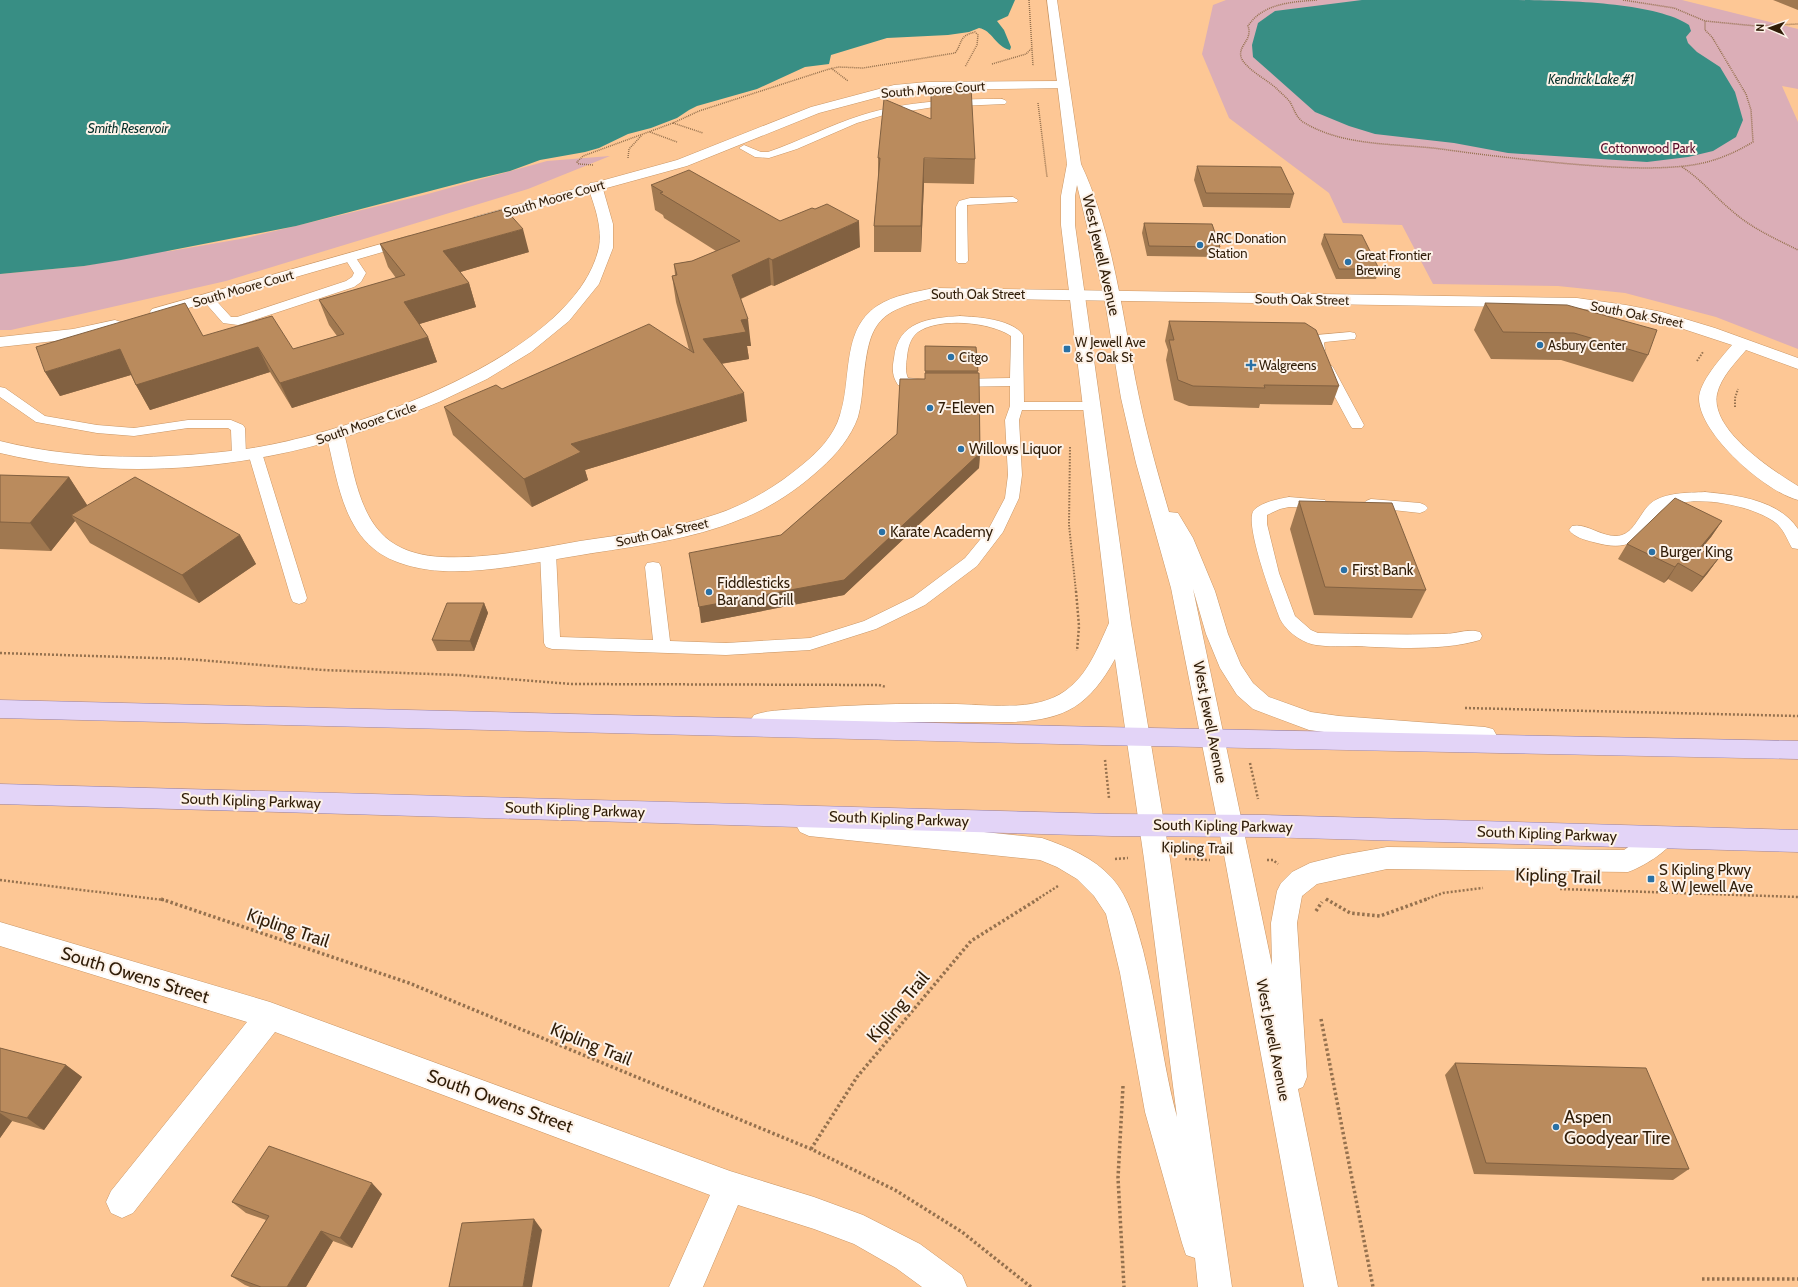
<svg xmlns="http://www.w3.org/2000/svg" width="1798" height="1287" viewBox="0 0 1798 1287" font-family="Cabin,sans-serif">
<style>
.green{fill:#dbaeb7}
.water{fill:#388e84}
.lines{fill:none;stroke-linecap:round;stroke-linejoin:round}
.lane-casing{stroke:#c99665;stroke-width:1}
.street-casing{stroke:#c99665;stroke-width:1}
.secondary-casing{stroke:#c99665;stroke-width:1}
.primary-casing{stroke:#9981a0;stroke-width:1}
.path-far3{stroke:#95714e;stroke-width:1.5;stroke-dasharray:1 1;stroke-linecap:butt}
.path-far2{stroke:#95714e;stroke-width:2;stroke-dasharray:1.5 1.5;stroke-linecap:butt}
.path-far1{stroke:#95714e;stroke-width:2.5;stroke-dasharray:2 2;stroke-linecap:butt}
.path{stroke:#95714e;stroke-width:3.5;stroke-dasharray:2.5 2.5;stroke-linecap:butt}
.lane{fill:#fff;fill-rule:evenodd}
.street{fill:#fff;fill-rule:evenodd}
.secondary{fill:#fff;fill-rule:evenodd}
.primary{fill:#e3d4f7;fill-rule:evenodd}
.wall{fill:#a07850}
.shaded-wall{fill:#826141}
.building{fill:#ba8b5d;stroke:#826141}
.poi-dot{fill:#2a71a5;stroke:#fdf2e8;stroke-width:1.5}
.labels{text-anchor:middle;stroke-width:4;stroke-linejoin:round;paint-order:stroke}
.far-water-label{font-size:13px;font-style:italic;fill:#06312c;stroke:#fdf2e8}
.far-street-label{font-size:13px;fill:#301d08;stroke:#fdf2e8}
.far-park-label{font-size:13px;fill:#5d0c2b;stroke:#fdf2e8}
.far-poi-label{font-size:13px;fill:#301d08;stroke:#fdf2e8;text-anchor:start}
.street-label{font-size:15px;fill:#301d08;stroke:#fdf2e8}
.poi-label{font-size:15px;fill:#301d08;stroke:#fdf2e8;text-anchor:start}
.near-street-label{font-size:18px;fill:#301d08;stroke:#fdf2e8}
.near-poi-label{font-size:18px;fill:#301d08;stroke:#fdf2e8;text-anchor:start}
</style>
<rect width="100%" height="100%" fill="#fdc795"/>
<path class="green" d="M 1226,0 L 1682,0 L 1798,29 L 1798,89 L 1782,86 L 1798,122 L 1798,349 L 1716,317 L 1625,293 L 1558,286 L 1433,284 L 1402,225 L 1343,223 L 1329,193 L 1229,118 L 1202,54 L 1213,5 Z
M 610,156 L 528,189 L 226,281 L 11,330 L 0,330 L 0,274 L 84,266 L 174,249 L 165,252 L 246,238 L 424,195 L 547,161 Z"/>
<path class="water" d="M 0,0 L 1015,0 L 1008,16 L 997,21 L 1004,30 L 1011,47 L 1010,50 C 996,47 992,30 979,28 L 969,32 L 948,35 L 887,38 L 831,55 L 829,64 L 805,67 L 757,89 L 697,106 L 689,110 L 677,118 L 651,128 L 628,134 L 599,148 L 585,152 L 540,160 L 510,171 L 472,180 L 296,226 L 121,260 L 84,266 L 0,274 Z
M 1362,0 C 1407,0 1451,0 1496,0 C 1544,0 1652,0 1689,25 L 1691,31 L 1686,37 L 1688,43 L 1697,52 L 1720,67 L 1735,92 L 1743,120 L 1736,137 L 1713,151 L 1688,157 L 1647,162 L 1508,153 L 1454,143 L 1375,134 L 1349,126 L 1315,112 L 1253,57 L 1252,45 L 1258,23 L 1275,11 Z"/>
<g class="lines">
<g class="lane-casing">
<path id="lane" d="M 1002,99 L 1005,100 L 1007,102 L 1005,104 L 934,107 L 884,115 L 857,123 L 797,149 L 769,158 L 755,157 L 739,148 L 744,145 L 761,152 L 768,152 C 800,141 830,125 862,115 C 907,101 955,99 1002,99 Z
M 1013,197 L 1018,200 L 1017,202 L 967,205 L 968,261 L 966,263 L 958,263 L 956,261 L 956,207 L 959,201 L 970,198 Z
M 350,253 L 354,255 L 366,273 L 361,282 L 354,287 L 242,324 L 238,325 L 223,323 L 201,298 L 203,295 L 211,295 L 231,317 L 237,317 L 346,281 L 352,277 L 354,273 L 344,257 Z
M 960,316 C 978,317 1012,319 1023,335 L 1024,402 L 1092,402 L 1097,403 L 1099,406 L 1097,409 L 1092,410 L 1022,410 L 1019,420 L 1022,475 L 1019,498 L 1003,532 L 977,566 L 925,605 L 876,629 L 810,650 L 726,655 L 552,649 L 546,647 L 544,643 L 540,553 L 542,549 L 548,548 L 554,549 L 556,553 L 560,637 L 653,640 L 645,567 L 647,563 L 653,562 L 659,563 L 661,567 L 670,641 L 726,643 L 810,638 L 864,621 L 913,597 L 965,558 L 988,530 L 1005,498 L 1008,475 L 1005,420 L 1010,406 L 1010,386 L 955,387 L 950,386 L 948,383 L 950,380 L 955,379 L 1010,378 L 1011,336 C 990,322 940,317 918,332 C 910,338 908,348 907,357 C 906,364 905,372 908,378 L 928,380 L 930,383 L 928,386 L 923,387 L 898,385 C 892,376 892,369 894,358 C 898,321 929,318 960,316 Z
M 1350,332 L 1355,333 L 1356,336 L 1355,339 L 1325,342 L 1324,343 L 1325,350 L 1324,353 L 1314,353 L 1311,342 L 1317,335 Z
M 1327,365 L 1332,366 L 1334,369 L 1364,425 L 1362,428 L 1352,428 L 1350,425 L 1320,369 L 1322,366 Z
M 0,387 L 5,388 L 45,416 L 97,425 L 134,428 L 188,420 L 231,420 L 243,425 L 245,428 L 246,455 L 244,458 L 239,459 L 234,458 L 232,455 L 231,430 L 228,428 L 188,428 L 134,436 L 97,433 L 36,422 L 0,397 Z
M 255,449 L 260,450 L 262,453 L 307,598 L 305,602 L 299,604 L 293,602 L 291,598 L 248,453 L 250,450 Z
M 1705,492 C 1737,495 1779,500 1798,529 L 1798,549 L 1792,548 C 1787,539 1784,530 1776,523 C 1753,505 1692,493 1665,508 C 1658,512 1653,520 1649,526 C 1633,548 1618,549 1593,542 C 1585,540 1574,537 1569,530 L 1572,526 C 1587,522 1604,540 1622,535 C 1635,531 1641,511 1651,503 C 1665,492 1688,493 1705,492 Z
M 1289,497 L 1325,500 L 1328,503 L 1325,506 L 1320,508 L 1289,507 L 1280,509 L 1267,515 L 1267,524 L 1279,573 L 1295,616 L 1311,630 L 1318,633 C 1360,634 1402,635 1444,634 C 1456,634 1468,628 1480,632 L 1482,636 L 1480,640 C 1444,651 1393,648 1356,646 C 1343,646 1328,647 1316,645 C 1302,643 1286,631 1280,619 C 1274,603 1243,522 1254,510 C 1262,502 1278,499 1289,497 Z
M 1371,499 L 1420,503 L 1425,505 L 1428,508 L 1425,511 L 1420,513 L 1366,507 L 1363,504 L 1366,501 Z"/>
</g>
<g class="street-casing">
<path id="street" d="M 1062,81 L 1066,82 L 1068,85 L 1066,88 L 927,90 L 894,93 L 819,113 L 687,166 L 603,189 L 613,224 L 613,248 L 599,284 L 569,321 L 531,352 L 487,379 L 439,402 L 392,421 L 345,437 C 354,472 359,518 390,541 C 405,552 424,556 442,557 C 488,559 535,549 580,541 C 626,534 673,529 717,514 C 747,504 777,486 802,465 C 818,452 834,436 840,415 C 852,379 841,330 877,306 C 894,295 915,292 934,288 L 1577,298 L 1626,305 L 1662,312 L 1715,328 L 1798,358 L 1798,369 L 1746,350 C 1735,363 1721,377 1717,394 C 1710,430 1772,470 1798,486 L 1798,500 C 1766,492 1700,435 1699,399 C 1699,382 1721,358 1732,345 L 1653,319 L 1577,308 L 934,298 C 874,311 869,325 863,384 C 862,395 861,406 858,417 C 851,437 836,455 820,469 C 797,490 770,508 741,519 C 691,540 635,546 581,555 C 536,562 490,573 443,571 C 421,570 392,564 374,549 C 343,524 337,479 328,442 C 222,472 107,479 0,453 L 0,441 C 81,461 164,460 246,449 C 345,435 576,356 599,247 C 602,229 596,210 590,193 L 479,224 L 474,223 L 472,220 L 474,217 L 589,185 L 590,183 L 597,182 L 677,160 L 811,107 L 894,85 L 927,82 Z
M 409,236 L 414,237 L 416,240 L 414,243 L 164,315 L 158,317 L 152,315 L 150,312 L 152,309 Z
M 115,320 L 121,322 L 123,325 L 121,328 L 73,339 L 0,347 L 0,337 L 73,329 Z
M 0,922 L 270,1002 L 730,1171 L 814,1197 L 863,1215 L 920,1244 L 962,1275 L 967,1287 L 922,1287 L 896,1268 L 854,1244 L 814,1229 L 738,1205 L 703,1287 L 669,1287 L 710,1195 L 275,1032 L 133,1213 L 122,1218 L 111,1213 L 106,1202 L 111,1191 L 247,1022 L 0,946 Z"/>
</g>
<g class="secondary-casing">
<path id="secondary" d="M 1047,0 L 1057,0 L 1081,164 C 1114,234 1123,321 1139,397 C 1147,436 1158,474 1169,512 L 1178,513 L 1193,538 L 1215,591 L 1228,634 L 1241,665 L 1253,683 L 1269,697 L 1311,712 L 1339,716 L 1485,727 L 1493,729 L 1497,736 L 1493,743 L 1485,745 L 1339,734 L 1309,730 L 1253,709 L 1237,695 L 1220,668 L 1206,634 L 1193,589 L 1272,965 L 1271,923 L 1277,891 L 1281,883 L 1292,872 L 1310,863 L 1342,855 L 1387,847 L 1624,850 L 1653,830 L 1662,827 L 1671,830 L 1675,838 C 1668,852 1642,867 1628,872 L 1387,869 L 1317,884 L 1302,896 L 1297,923 L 1307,1077 L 1303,1087 L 1298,1089 L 1338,1287 L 1304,1287 L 1225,860 L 1171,588 L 1136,463 L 1121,398 L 1104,296 L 1077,185 L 1075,196 L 1075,225 L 1131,623 L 1170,859 L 1232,1287 L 1198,1287 L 1195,1258 L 1186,1255 L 1182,1243 L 1145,1112 L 1120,973 L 1106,914 L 1094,896 L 1077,879 L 1057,867 L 1040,860 L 809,836 L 800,832 L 796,825 L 800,818 L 809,814 L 1042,838 C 1068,847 1094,858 1112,878 C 1130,899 1136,925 1143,950 C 1157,1005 1162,1062 1177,1117 L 1144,859 L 1115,659 C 1089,706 1065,720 1012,722 L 895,722 L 762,730 L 754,727 L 750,721 L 754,715 C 771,709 792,710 811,708 C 857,705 903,703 950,704 C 986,704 1034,713 1065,691 C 1088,675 1098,647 1109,623 L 1061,225 L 1061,196 L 1067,164 Z"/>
</g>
<g class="primary-casing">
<path id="primary" d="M 0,700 L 1102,727 L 1798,741 L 1798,759 L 1102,745 L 0,718 Z
M 0,784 L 1112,814 L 1265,815 L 1798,830 L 1798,852 L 1265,837 L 1112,836 L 0,804 Z"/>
</g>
<path class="path-far3" d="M 1029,0 L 1033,66
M 1317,0 C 1292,2 1263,3 1248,26 C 1253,40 1238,45 1241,57 C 1245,69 1268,80 1277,89 C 1281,93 1286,97 1290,102 C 1294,109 1296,117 1303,122 C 1344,147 1395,143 1441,149 C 1484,155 1527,160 1571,164 C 1609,167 1647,170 1685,166 C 1711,163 1731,155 1753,142 L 1751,110 L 1746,94 L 1712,37 L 1705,30 L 1705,21
M 1623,0 L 1674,8 L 1705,21 L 1756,26 L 1798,24
M 992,64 L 1026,54 L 1031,49
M 831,68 L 848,81
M 1038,103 L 1047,177
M 673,123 L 703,133
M 650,132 L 677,142
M 628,158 L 629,149 L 642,135
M 593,165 L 579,164 L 577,162 L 583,156 L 673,123 L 699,111 L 826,70 L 838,67 L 863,68 L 955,53 C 963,43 958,36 975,32 L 978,35 L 977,45 L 965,67
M 1682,167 C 1701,179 1714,196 1731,210 C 1751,228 1774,238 1798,250"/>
<path class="path-far2" d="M 1697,361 L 1703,352
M 1735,407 L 1735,398 L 1738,389
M 1070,447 L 1069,525 L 1076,592"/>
<path class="path-far1" d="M 1076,591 L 1079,626 L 1077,651
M 0,653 L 186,659 L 323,670 L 458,675 L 571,684 L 879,685 L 886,687
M 1465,708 L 1798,716
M 1105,760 L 1109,798
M 1250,763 L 1258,799
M 1115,859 L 1128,858
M 1185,859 L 1210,860
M 1267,860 L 1273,860 L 1278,864
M 0,880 L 164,900
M 1560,889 L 1798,897
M 1326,899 L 1327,900
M 1036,900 L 1058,886
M 1424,900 L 1443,893 L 1483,888"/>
<path class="path" d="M 161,899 L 409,983 L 811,1149 L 895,1190 L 962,1232 L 1031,1287
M 1326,899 L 1350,913 L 1380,916 L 1427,899
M 1316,911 L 1322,902
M 1321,1019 L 1373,1287
M 1123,1086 L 1118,1178 L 1124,1287
M 811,1149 L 857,1077 L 971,941 L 1038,899
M 1702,1279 L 1798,1279"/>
<use href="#lane" class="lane"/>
<use href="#street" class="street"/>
<use href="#secondary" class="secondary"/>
<use href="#primary" class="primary"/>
</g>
<path class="wall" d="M 1773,0 L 1798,0 L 1798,10 Z
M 878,158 L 975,159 L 974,184 L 924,183 L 921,252 L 874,252 L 874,226 L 878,180 Z
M 1197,166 L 1294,194 L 1290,208 L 1203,207 L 1194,180 Z
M 651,185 L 780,221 L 860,247 L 774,286 L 771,285 L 741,299 L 751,346 L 747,346 L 749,359 L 721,364 L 747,421 L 585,470 L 588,480 L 532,507 L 453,435 L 444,407 L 502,389 L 689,350 L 676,302 L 672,276 L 675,275 L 674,264 L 692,261 L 716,251 L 664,218 L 663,215 L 655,210 Z
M 1144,223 L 1220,247 L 1217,257 L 1147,256 L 1142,233 Z
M 1324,234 L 1379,269 L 1376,279 L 1336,279 L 1321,244 Z
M 380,244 L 529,252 L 460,272 L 469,283 L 476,307 L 419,324 L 428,337 L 437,362 L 292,408 L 270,372 L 150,410 L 136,385 L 131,375 L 60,396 L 45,372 L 203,336 L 293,349 L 337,336 L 329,325 L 319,300 L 396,278 L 388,267 Z
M 1485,303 L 1648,355 L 1633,382 L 1561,360 L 1491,359 L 1474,330 Z
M 1169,321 L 1339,386 L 1332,405 L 1260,404 L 1259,408 L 1189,406 L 1174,400 L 1166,360 L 1168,350 L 1165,341 Z
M 925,346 L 976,347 L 978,373 L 980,453 L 979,468 L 844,595 L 701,623 L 781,535 L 897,434 L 925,379 Z
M 0,475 L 69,477 L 87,505 L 87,506 L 240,535 L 256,564 L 199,603 L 90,543 L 75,521 L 51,551 L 0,549 Z
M 1299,501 L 1426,590 L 1412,618 L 1314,615 L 1290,529 Z
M 1722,521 L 1711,537 L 1700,550 L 1718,559 L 1707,574 L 1692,592 L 1668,579 L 1664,583 L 1618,559 L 1627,544 Z
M 484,603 L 488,613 L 474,651 L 437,651 L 432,640 Z
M 0,1048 L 66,1065 L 82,1077 L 44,1130 L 12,1121 L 0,1138 Z
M 1455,1063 L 1689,1169 L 1673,1180 L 1474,1174 L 1445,1075 Z
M 382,1194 L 352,1248 L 333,1241 L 306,1287 L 250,1287 L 245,1285 L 231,1276 L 266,1220 L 246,1213 L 232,1202 Z"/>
<path class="shaded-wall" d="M 924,158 L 924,183 L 921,252 L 921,226 Z
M 859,221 L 860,247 L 774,286 L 772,260 Z
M 523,229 L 529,252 L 450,275 L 443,251 Z
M 769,258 L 771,285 L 735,301 L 732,275 Z
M 469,283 L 476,307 L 413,326 L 404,302 Z
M 748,319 L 751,346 L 747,346 L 749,359 L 707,366 L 703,339 L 741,320 Z
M 428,337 L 437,362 L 292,408 L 280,383 Z
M 258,347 L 270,372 L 150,410 L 136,385 Z
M 120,349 L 134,374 L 60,396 L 45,372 Z
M 744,393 L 747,421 L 585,470 L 588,480 L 532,507 L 524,479 L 571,444 Z
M 980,453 L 979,468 L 844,595 L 701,623 L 699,607 Z
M 69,477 L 87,505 L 77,518 L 71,515 L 75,521 L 51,551 L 30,523 Z
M 1722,521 L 1711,537 L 1688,565 L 1699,549 Z
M 240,535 L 256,564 L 199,603 L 182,575 Z
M 1718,559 L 1707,574 L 1692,592 L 1703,577 Z
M 1678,563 L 1668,579 L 1664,583 L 1675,567 Z
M 484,603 L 488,613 L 474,651 L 470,641 Z
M 66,1065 L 82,1077 L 44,1130 L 27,1118 Z
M 0,1113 L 12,1121 L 0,1138 Z
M 372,1183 L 382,1194 L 352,1248 L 340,1238 Z
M 534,1219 L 542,1230 L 532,1287 L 523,1287 Z
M 321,1231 L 333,1241 L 306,1287 L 287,1287 Z"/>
<path class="building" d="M 931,87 L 971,87 L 975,159 L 924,158 L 921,226 L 874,226 L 880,158 L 878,158 L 884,99 L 931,119 Z
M 1197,166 L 1281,167 L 1294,194 L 1206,193 Z
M 689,170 L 780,221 L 812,208 L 815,209 L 827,204 L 859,221 L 772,260 L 769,258 L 732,275 L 748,319 L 741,320 L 746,332 L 703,339 L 744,393 L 571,444 L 581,452 L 524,479 L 444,407 L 496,385 L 502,389 L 649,324 L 694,353 L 672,276 L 677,275 L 674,264 L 692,261 L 740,241 L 660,193 L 663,192 L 651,185 Z
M 505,209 L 523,229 L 443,251 L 469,283 L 404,302 L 428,337 L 280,383 L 258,347 L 136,385 L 120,349 L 45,372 L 36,347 L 185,303 L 203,336 L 272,316 L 293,349 L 344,334 L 319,300 L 405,275 L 380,244 Z
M 1144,223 L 1212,224 L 1220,247 L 1149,246 Z
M 1324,234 L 1362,235 L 1379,269 L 1339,269 Z
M 1485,303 L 1567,305 L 1657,330 L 1648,355 L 1574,333 L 1503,332 Z
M 1169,321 L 1305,323 L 1316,330 L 1339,386 L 1264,385 L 1265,388 L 1193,386 L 1178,380 L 1169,340 L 1174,340 Z
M 925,346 L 976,347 L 978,371 L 925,371 Z
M 925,373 L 979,373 L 980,453 L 844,580 L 699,607 L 689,553 L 781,535 L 897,434 L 900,379 L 925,379 Z
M 0,475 L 69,477 L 30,523 L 0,522 Z
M 135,477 L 240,535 L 182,575 L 71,515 Z
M 1675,498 L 1722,521 L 1699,549 L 1718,559 L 1703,577 L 1678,563 L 1675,567 L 1627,544 Z
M 1299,501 L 1392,503 L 1426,590 L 1325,587 Z
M 447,603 L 484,603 L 470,641 L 432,640 Z
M 0,1048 L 66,1065 L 27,1118 L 0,1111 Z
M 1455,1063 L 1646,1068 L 1689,1169 L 1486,1163 Z
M 269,1146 L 372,1183 L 340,1238 L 321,1231 L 287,1287 L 261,1287 L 231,1276 L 269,1216 L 232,1202 Z
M 534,1219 L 523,1287 L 449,1287 L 462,1223 Z"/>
<g class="poi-dot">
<circle cx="1200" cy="245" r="4"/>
<circle cx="1348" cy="262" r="4"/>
<circle cx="1540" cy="345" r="4"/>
<rect x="1063" y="345" width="8" height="8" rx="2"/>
<circle cx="951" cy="357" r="4"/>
<path d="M1249 359h4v4h4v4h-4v4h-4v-4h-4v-4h4z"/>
<circle cx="930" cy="408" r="4"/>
<circle cx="961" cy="449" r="4"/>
<circle cx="882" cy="532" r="4"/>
<circle cx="1652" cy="552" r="4"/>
<circle cx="1344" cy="570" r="4"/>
<circle cx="709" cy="592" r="4"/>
<rect x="1647" y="875" width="8" height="8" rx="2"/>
<circle cx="1556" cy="1127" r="4"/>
</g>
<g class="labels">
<g class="far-water-label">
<text x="1591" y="84">Kendrick Lake #1</text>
<text x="128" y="133">Smith Reservoir</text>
</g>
<g class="far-street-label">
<text transform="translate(933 89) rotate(-4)" y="5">South Moore Court</text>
<text transform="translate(554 198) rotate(-16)" y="5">South Moore Court</text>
<text transform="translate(243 288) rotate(-16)" y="5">South Moore Court</text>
<text x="978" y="299">South Oak Street</text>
<text transform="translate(1302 299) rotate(1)" y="5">South Oak Street</text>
<text transform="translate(1637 314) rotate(11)" y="5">South Oak Street</text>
<text transform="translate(366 423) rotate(-19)" y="5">South Moore Circle</text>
<text transform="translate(662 532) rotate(-12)" y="5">South Oak Street</text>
</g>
<g class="far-park-label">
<text x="1648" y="153">Cottonwood Park</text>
</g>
<g class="far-poi-label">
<text x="1208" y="243">ARC Donation<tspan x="1208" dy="15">Station</tspan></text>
<text x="1356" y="260">Great Frontier<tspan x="1356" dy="15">Brewing</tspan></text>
<text x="1075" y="347">W Jewell Ave<tspan x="1075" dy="15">&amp; S Oak St</tspan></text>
<text x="1548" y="350">Asbury Center</text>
<text x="959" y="362">Citgo</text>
<text x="1259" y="370">Walgreens</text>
</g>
<g class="street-label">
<text transform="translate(1101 255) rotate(77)" y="5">West Jewell Avenue</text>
<text transform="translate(1210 722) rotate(79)" y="5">West Jewell Avenue</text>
<text transform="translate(251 801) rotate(2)" y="5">South Kipling Parkway</text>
<text transform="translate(575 810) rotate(2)" y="5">South Kipling Parkway</text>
<text transform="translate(899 819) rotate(2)" y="5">South Kipling Parkway</text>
<text transform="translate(1223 826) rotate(1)" y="5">South Kipling Parkway</text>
<text transform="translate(1547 834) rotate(2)" y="5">South Kipling Parkway</text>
<text transform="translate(1197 848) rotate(1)" y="5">Kipling Trail</text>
<text transform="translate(1273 1040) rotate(79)" y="5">West Jewell Avenue</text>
</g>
<g class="poi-label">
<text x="938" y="413">7-Eleven</text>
<text x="969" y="454">Willows Liquor</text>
<text x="890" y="537">Karate Academy</text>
<text x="1660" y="557">Burger King</text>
<text x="1352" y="575">First Bank</text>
<text x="717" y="588">Fiddlesticks<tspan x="717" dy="17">Bar and Grill</tspan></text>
<text x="1659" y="875">S Kipling Pkwy<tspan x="1659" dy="17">&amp; W Jewell Ave</tspan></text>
</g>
<g class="near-street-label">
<text transform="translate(1558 876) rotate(2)" y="6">Kipling Trail</text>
<text transform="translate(288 928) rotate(19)" y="6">Kipling Trail</text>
<text transform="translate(135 975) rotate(17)" y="6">South Owens Street</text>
<text transform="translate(898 1007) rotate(-50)" y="6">Kipling Trail</text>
<text transform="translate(591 1044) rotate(22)" y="6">Kipling Trail</text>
<text transform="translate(500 1101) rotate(20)" y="6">South Owens Street</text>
</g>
<g class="near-poi-label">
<text x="1564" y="1123">Aspen<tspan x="1564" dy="21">Goodyear Tire</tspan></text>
</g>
</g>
<g transform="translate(1770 28) rotate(272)" stroke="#fdf2e8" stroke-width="3" paint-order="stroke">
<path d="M0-3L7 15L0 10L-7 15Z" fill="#301d08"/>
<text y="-6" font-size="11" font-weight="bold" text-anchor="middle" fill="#301d08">N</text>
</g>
</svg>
